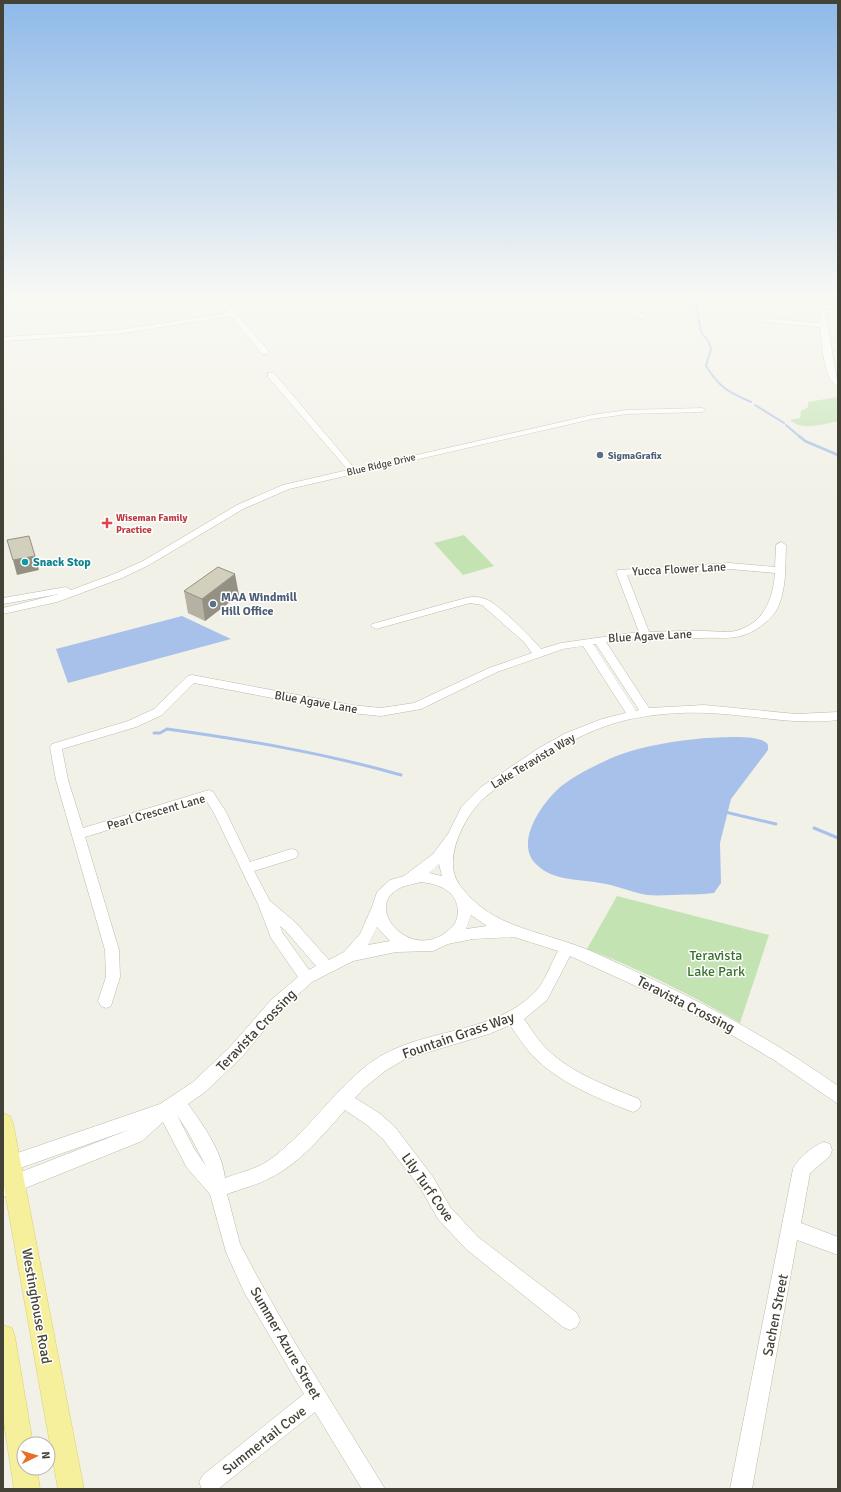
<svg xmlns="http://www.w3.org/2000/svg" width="841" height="1492" viewBox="0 0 841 1492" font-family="Signika,sans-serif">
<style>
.green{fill:#c3e3b3}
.water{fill:#a8c1ea}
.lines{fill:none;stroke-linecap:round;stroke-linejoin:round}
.stream-far2{stroke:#a8c1ea;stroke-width:2}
.stream-far1{stroke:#a8c1ea;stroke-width:2.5}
.stream{stroke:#a8c1ea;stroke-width:3}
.minor-casing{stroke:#bdbaaa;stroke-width:1}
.major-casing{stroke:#dad06d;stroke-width:1}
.minor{fill:#fff;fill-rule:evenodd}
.major{fill:#f6ef9c;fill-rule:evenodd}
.wall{fill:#b5b2a3}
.shaded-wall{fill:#949184}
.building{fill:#d3cfbd;stroke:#949184}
.service-dot{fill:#5c6f8a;stroke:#fff;stroke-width:1.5}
.health-dot{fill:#e0444e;stroke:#fff;stroke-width:1.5}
.culture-dot{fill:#0f9aa8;stroke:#fff;stroke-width:1.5}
.labels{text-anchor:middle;stroke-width:3;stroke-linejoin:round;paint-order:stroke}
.far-service-label{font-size:10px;font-weight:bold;fill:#4e5e75;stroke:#fff;text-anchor:start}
.far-street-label{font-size:10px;fill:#444236;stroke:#fff}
.far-health-label{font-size:10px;font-weight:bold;fill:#be3a42;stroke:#fff;text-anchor:start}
.culture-label{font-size:12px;font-weight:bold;fill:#0d838f;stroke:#fff;text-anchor:start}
.street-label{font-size:12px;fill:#444236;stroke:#fff}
.service-label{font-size:12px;font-weight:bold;fill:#4e5e75;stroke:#fff;text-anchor:start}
.near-park-label{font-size:14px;fill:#3a712e;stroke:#fff}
.near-street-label{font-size:14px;fill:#444236;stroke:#fff}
</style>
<rect width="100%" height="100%" fill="#f2f1e7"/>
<path class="green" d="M 838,397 L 838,421 C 825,424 801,431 790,420 L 800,418 L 801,411 L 808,407 L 808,402 Z
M 464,535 L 494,566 L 463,575 L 434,543 Z
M 617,896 L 769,935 L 740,1023 C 691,995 640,969 587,949 Z"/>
<path class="water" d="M 182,616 L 231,639 L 68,683 L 56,649 Z
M 705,738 C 718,738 762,733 768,745 L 768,750 L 731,799 L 720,843 L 721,883 L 714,893 C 700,895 688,894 674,895 C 665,895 657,896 647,895 C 631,892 616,885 600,883 C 580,879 553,881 537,865 C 514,844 540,806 558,789 C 571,777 601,762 619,755 C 647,745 675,741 705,738 Z"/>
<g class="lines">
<path class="stream-far2" d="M 690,295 L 697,309 L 701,332 L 709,342 L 711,349 L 706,366 C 720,388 728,392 751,402
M 755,405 L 784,423
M 786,425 L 800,437"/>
<path class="stream-far1" d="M 799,436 L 805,441 L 838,455"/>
<path class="stream" d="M 154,733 L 160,733 L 167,729 C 246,740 324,753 401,775
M 725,812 L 776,824
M 814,828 L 838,838"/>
<g class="minor-casing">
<path id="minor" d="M 213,295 L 220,295 L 268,350 L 268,354 L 262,354 L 231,316 L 118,334 L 3,341 L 3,337 L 118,330 L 228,313 Z
M 605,295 L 613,295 L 647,318 L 642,319 Z
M 838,304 L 838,308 L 825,309 L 838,386 C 823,381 822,341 820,327 L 764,322 L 761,320 L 764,318 L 820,323 L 819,306 Z
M 268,373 L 274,373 L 355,469 L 592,415 L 627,410 L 702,408 L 706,410 L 702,412 L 627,414 L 592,419 L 289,489 L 243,509 L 149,565 L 122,578 L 57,602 L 3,614 L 3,608 L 59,594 L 3,604 L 3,598 L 66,587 L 71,590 L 114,574 L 143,561 L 237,505 L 283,485 L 348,470 L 268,377 Z
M 781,542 L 786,545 C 785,566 787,591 776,611 C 768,623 751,635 736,637 C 725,639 712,637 700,638 C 668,638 637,637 606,642 L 649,708 L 704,705 L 796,714 L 838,712 L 838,720 C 800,725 762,717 724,714 C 691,711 657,713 626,720 C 588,729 556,749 524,770 C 510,779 496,788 483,799 C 464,817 442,860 459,884 C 488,924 526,928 569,943 C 589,949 608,959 628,968 C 701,1001 772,1039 838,1086 L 838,1104 L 774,1060 L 713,1024 L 649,992 L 570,956 L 547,1000 L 524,1019 C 530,1027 535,1036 542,1044 C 567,1072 605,1085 639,1099 L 641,1104 L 639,1109 L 633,1112 C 597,1098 559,1083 532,1055 C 524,1046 517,1035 510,1025 L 489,1034 L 405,1059 L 385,1071 L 364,1088 L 355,1098 L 379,1113 L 395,1127 L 433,1177 L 450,1207 L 478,1237 L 577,1313 L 580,1320 L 577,1327 L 570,1330 L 563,1327 L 466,1249 L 438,1219 L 421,1189 L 383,1139 L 367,1125 L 345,1110 C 324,1134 299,1164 270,1178 C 257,1185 241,1189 227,1194 L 240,1244 L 258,1278 L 295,1343 L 385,1489 L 362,1489 L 315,1412 L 218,1489 L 202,1489 L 199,1482 L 203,1475 L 304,1394 L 244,1292 L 226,1252 L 210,1194 L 187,1168 L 163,1122 L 142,1141 L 3,1197 L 3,1179 L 131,1129 L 3,1174 L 3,1158 L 160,1104 L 193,1082 L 230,1047 L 271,1000 L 298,977 L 271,938 L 258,904 L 214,813 L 206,800 L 85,837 L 119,950 L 120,977 L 111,1006 L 106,1008 L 101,1006 L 98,1001 L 106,977 L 105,950 L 56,780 L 50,747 L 52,744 L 128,721 L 154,709 L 188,676 L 192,675 L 351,705 L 381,708 L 414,703 L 489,668 L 532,653 L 524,642 L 482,605 L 470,603 L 376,629 L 371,626 L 372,624 L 466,598 C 474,596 481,597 488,600 C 500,606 532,638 541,649 L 561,643 L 639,632 L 616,572 L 618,570 L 730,563 L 775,567 L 776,545 ZM 730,569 L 775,573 C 773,599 764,624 735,631 C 726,633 714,631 704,631 C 686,631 668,631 649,632 L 627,575 ZM 593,644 L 596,644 L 639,710 L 636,711 ZM 583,646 L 626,713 L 602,719 L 566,733 L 539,748 L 481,787 L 462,806 L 448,834 L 433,854 L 404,876 L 390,880 L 377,892 L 372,907 L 360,934 L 344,952 L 329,960 L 295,922 L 270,901 L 254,871 L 296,858 L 298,854 L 296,850 L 291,849 L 250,862 L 226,812 L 213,792 L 209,790 L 83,828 L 68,780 L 62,749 L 136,727 L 162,715 L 194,683 L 351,713 L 381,716 L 421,709 L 497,672 L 563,649 ZM 439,864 L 442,876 L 429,873 ZM 421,882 C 438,884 457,890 458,911 C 458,917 456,923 452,927 C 414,967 360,907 400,888 C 406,885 414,884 421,882 ZM 471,915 L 487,926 L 466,929 ZM 280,926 L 285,930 L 316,966 L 309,970 L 282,932 ZM 377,927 L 390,941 L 368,945 ZM 514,937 L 558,951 C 551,964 545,981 536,991 C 494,1036 421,1027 373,1061 C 343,1082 320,1115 293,1140 C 283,1149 272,1160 259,1166 C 248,1171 236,1174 225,1178 C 222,1151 203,1125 188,1104 L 205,1092 L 242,1057 L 281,1010 L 312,982 L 353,961 L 396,952 L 433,951 L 448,944 L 473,939 ZM 177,1115 L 188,1132 L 206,1166 L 193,1147 Z
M 824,1142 L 830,1144 L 832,1150 L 830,1156 L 810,1173 L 801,1223 L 838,1237 L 838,1255 L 797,1240 L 752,1489 L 730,1489 L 793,1169 C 798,1158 813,1146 824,1142 Z"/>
</g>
<g class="major-casing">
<path id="major" d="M 3,1113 L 10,1116 L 13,1123 L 84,1489 L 58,1489 L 3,1181 Z
M 3,1325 L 12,1328 L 15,1337 L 33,1444 L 24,1444 L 24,1468 L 37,1468 L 40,1489 L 14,1489 L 3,1417 Z"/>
</g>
<use href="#minor" class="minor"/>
<use href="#major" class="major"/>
</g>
<path class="wall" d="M 184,591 L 239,595 L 205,621 L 188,613 Z"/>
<path class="shaded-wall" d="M 35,556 L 39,570 L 17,575 L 13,560 Z
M 235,574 L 239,595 L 205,621 L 202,599 Z"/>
<path class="building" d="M 29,536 L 35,556 L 13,560 L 7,540 Z
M 218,567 L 235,574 L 202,599 L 184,591 Z"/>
<linearGradient id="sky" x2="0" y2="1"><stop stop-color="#8eb9e9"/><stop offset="0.59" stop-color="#f9f9f4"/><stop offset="1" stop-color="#f9f9f4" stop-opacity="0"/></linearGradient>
<rect width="841" height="504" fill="url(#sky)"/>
<g class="service-dot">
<circle cx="600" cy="455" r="4"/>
<circle cx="213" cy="604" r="4"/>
</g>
<path class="health-dot" d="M105 517h4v4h4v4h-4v4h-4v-4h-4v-4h4z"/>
<circle class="culture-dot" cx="25" cy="562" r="4"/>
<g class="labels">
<g class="far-service-label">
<text x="608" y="459">SigmaGrafix</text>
</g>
<g class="far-street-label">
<text transform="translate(381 464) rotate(-13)" y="4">Blue Ridge Drive</text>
</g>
<g class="far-health-label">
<text x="116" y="521">Wiseman Family<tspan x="116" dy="12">Practice</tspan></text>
</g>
<g class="culture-label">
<text x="33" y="566">Snack Stop</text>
</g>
<g class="street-label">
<text transform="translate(679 569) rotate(-3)" y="4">Yucca Flower Lane</text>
<text transform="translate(650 636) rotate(-3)" y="4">Blue Agave Lane</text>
<text transform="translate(316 702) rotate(10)" y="4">Blue Agave Lane</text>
<text transform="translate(533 761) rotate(-31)" y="4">Lake Teravista Way</text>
<text transform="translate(156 812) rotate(-16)" y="4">Pearl Crescent Lane</text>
</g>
<g class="service-label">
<text x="221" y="601">MAA Windmill<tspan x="221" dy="14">Hill Office</tspan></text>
</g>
<g class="near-park-label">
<text x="716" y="960">Teravista<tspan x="716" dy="16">Lake Park</tspan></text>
</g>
<g class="near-street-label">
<text transform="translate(686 1004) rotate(27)" y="5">Teravista Crossing</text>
<text transform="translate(256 1030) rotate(-46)" y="5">Teravista Crossing</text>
<text transform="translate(458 1035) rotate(-19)" y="5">Fountain Grass Way</text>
<text transform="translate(428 1187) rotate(55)" y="5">Lily Turf Cove</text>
<text transform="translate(37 1306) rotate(80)" y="5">Westinghouse Road</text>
<text transform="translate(775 1315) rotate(-79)" y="5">Sachen Street</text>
<text transform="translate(286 1343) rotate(60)" y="5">Summer Azure Street</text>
<text transform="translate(264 1440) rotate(-38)" y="5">Summertail Cove</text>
</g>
</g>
<rect width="841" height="1492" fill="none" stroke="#444236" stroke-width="8"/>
<g transform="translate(36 1456) rotate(85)"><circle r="19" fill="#ffffff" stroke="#b4b3af"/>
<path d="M0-3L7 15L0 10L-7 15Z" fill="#e96c27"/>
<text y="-6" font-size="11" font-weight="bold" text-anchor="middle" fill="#444236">N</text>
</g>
</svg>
